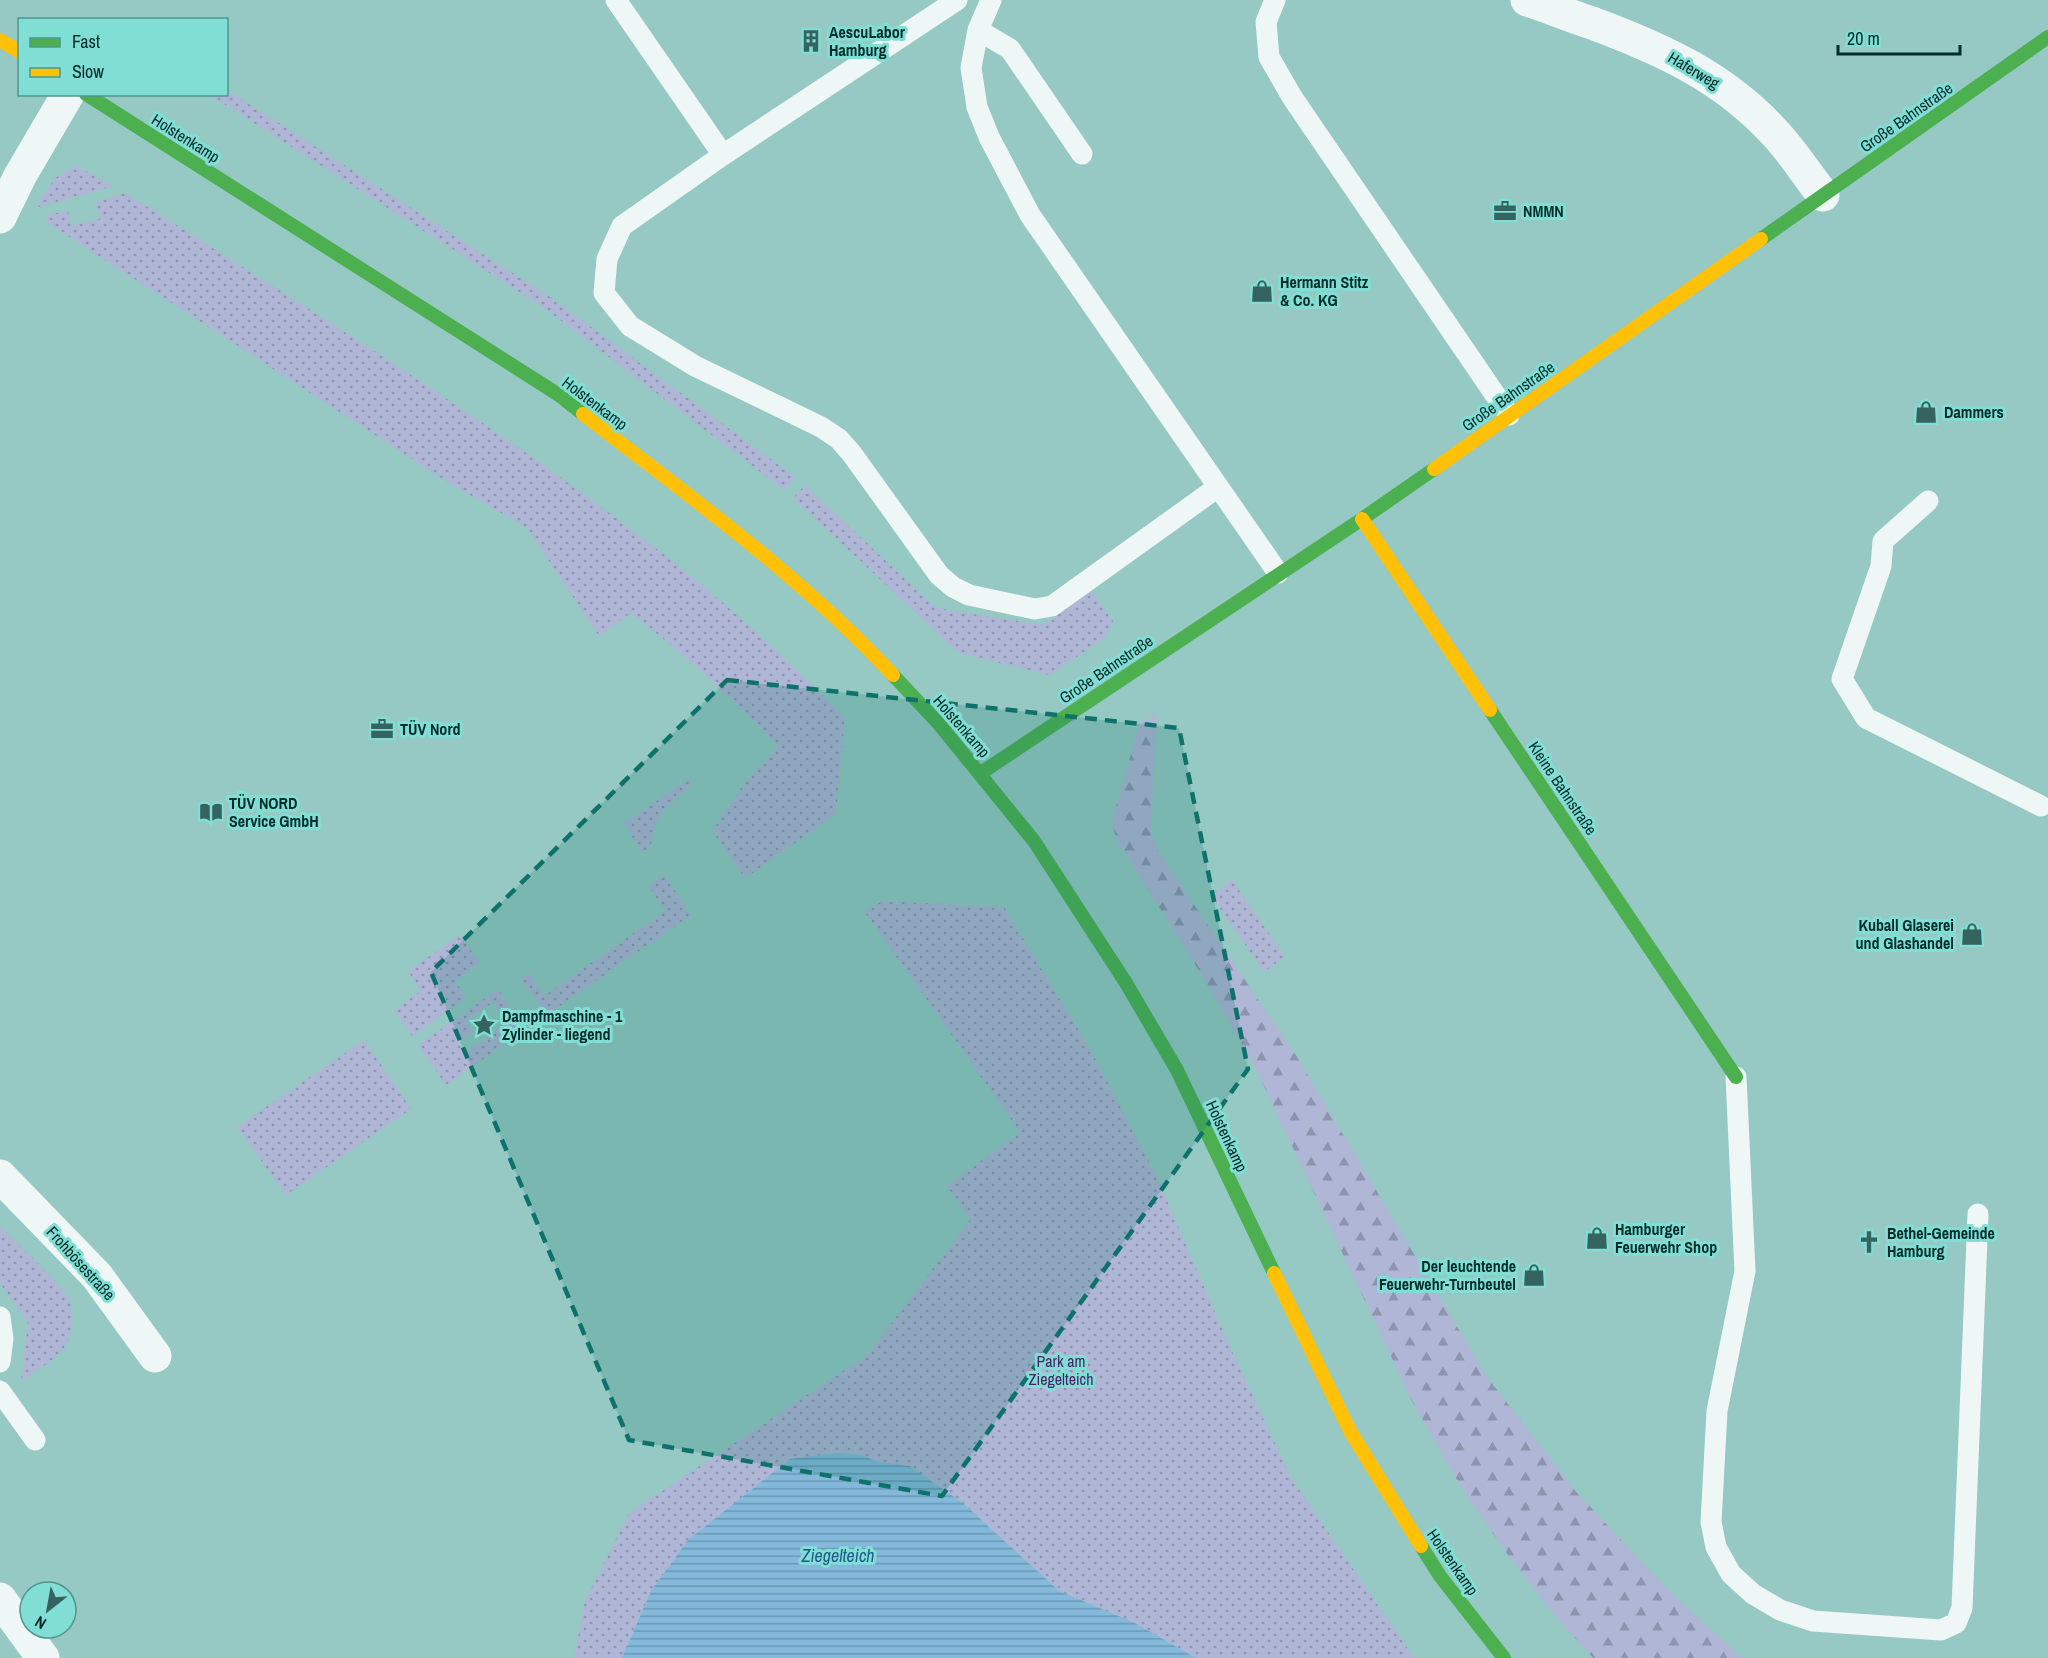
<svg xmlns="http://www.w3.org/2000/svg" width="2048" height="1658" viewBox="0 0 2048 1658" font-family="'Archivo Narrow',sans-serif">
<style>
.grass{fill:url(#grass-dots);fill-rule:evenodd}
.forest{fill:url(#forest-firs)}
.water{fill:url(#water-rules)}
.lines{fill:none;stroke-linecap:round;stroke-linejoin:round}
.lane{stroke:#eff7f6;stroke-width:21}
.street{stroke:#eff7f6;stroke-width:33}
.fast{stroke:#4caf50;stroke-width:14}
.slow{stroke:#ffc107;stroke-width:14}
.marked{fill:#0e726b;fill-opacity:0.2;stroke:#0e726b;stroke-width:4.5;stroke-dasharray:12 8;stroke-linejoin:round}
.labels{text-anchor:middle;stroke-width:6;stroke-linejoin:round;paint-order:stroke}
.poi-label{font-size:16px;font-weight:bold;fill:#012c29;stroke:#80ded5;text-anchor:start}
.street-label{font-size:16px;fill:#012c29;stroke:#80ded5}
.park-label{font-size:16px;fill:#4b216a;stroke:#80ded5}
.water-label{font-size:18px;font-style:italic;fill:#205a8a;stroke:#80ded5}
</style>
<defs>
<pattern id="grass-dots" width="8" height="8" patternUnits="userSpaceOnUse" patternTransform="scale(1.5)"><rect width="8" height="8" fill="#b0b6d6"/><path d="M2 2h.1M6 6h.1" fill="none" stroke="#8d94ae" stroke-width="1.8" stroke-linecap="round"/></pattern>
<pattern id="forest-firs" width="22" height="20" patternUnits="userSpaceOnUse" patternTransform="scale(1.5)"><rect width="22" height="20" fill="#b0b6d6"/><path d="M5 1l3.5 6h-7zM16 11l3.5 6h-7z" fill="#8d94ae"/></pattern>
<pattern id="water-rules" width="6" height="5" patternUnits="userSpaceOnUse" patternTransform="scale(1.5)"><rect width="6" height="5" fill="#84b9dc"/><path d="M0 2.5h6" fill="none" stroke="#6a97b2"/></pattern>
</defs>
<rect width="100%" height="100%" fill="#96c8c4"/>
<path class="grass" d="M 227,90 L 550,297 L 795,477 L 784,490 L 543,307 L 210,95 L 226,94 Z
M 75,166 L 82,169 L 113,186 L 39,207 L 37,205 L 55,178 Z
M 126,193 C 314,313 506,429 681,568 C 739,614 792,666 845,717 L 836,814 L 745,878 L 712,831 L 741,788 L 778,746 C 733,698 683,653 631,613 L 599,636 L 527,528 L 446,481 L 45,221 L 50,214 L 68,211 L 71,226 L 100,219 L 96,202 Z
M 805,485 L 936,608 L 1043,625 L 1091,591 L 1113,621 L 1106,637 L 1050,675 L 959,653 L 793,498 Z
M 690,778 L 691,784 C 677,797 661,810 654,828 C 652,834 652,841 650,847 L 642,853 L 624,823 Z
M 664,875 L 691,915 L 547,1015 L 521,978 L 528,973 L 544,996 L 665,911 L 648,885 Z
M 1232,880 L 1285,957 L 1264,972 L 1211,895 Z
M 882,901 L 1004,907 L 1090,1049 L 1156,1175 L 1230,1347 L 1291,1478 L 1414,1658 L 1196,1658 L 1133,1622 L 1059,1591 L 964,1504 L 910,1466 L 880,1462 L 857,1454 L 834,1453 L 790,1459 L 651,1591 L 622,1658 L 574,1658 L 585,1601 L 629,1513 L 867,1355 L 970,1220 L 947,1186 L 1020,1132 L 864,911 Z
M 460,935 L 480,963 L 455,981 L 466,998 L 412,1036 L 394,1010 L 421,991 L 408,971 Z
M 498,989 L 526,1029 L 446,1085 L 418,1045 ZM 493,1002 L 508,1023 L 465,1053 L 458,1043 L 473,1031 L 466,1021 Z
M 364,1040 L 411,1109 L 286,1195 L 237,1127 Z
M 0,1226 C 16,1243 67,1287 71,1306 C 74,1316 72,1334 67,1343 C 58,1359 35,1371 21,1382 L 28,1323 L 0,1283 Z"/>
<path class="forest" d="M 1157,712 L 1151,832 L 1160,854 L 1297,1057 L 1487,1377 L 1577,1493 L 1673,1595 L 1742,1658 L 1593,1658 L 1554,1614 L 1510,1558 L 1460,1485 L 1412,1401 L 1254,1065 L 1203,977 L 1116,839 L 1112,821 L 1139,725 Z"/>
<path class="water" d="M 834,1453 L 857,1454 L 880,1462 L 910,1466 L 964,1504 L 1059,1591 L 1133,1622 L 1196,1658 L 622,1658 L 651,1591 L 688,1540 L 790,1459 Z"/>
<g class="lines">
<path class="lane" d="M 616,0 L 723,155
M 957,0 L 723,155 L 622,226 L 607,259 L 604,293 L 630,326 L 695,366 L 821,427 L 839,439 L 852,454 L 939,575 L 953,587 L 969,595 L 1035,609 L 1052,606 L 1218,487
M 991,0 L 978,30 L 971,68 L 977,107 L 989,137 L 1030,215 L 1278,573
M 1275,0 L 1266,22 L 1269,57 L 1292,97 L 1509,415
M 978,30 L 1010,49 L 1082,154
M 1928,501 L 1883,541 L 1881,566 L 1842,679 L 1866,718 L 2041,806
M 1736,1077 L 1745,1271 L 1717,1411 L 1711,1522 L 1716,1547 L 1731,1574 L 1753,1594 L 1780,1610 L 1813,1621 L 1941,1630 L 1956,1623 L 1962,1608 L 1978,1214
M 0,1317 L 3,1339 L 0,1362
M 0,1391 L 35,1440"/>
<path class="street" d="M 1527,0 C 1549,7 1570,16 1592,23 C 1662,49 1724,77 1775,133 C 1793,152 1807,175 1823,195
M 0,217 L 20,176 L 68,94
M 0,1176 L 97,1276 L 155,1356
M 0,1599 L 43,1658"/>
<path class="fast" d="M 86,94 L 559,395 L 583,414
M 1761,239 L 2048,37
M 893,675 L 939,724 L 1034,841 L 1126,983 L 1177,1070 L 1274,1273
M 1490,710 L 1736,1077
M 981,773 L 1362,519 L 1434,469
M 1421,1546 L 1440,1576 L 1504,1658"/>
<path class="slow" d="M 0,40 L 20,52
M 583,414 C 690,497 801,576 893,675
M 1434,469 L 1761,239
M 1362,519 L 1490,710
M 1274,1273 L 1350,1431 L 1421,1546"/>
</g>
<path class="marked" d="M 727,680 L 1179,728 L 1248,1069 L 942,1496 L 629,1440 L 431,972 Z"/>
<defs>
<g id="building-bare" transform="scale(1.8)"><path d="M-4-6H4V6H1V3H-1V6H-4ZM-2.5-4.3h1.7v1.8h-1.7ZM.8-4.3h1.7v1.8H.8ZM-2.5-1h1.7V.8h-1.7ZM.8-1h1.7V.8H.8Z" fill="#35635f" stroke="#80ded5" stroke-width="2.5" paint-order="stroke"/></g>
<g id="office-bare" transform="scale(1.8)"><path d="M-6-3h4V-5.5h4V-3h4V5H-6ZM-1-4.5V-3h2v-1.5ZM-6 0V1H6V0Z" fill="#35635f" stroke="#80ded5" stroke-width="2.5" paint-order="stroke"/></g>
<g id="shop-bare" transform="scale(1.8)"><path d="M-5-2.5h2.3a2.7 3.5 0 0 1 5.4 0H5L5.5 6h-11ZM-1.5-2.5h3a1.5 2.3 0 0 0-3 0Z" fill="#35635f" stroke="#80ded5" stroke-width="2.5" paint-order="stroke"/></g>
<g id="library-bare" transform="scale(1.8)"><path d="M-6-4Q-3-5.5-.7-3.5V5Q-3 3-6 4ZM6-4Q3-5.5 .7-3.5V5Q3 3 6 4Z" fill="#35635f" stroke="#80ded5" stroke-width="2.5" paint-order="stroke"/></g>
<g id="sight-bare" transform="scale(1.8)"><path d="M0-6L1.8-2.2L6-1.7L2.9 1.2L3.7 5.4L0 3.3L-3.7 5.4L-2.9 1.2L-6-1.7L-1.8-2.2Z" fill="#35635f" stroke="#80ded5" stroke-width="2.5" paint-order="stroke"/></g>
<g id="church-bare" transform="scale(1.8)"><path d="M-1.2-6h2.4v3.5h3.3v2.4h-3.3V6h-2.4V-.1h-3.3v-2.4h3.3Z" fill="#35635f" stroke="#80ded5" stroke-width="2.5" paint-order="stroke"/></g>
</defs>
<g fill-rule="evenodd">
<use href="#building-bare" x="811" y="41"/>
<use href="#office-bare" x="1505" y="211"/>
<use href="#shop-bare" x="1262" y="291"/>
<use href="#shop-bare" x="1926" y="412"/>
<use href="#office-bare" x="382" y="729"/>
<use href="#library-bare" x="211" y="812"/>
<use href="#shop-bare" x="1972" y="934"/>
<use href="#sight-bare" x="484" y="1025"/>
<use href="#shop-bare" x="1597" y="1238"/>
<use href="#church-bare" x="1869" y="1242"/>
<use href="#shop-bare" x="1534" y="1275"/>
</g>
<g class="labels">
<g class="poi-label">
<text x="829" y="38">AescuLabor<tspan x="829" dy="18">Hamburg</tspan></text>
<text x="1523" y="217">NMMN</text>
<text x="1280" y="288">Hermann Stitz<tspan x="1280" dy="18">&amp; Co. KG</tspan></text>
<text x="1944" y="418">Dammers</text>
<text x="400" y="735">TÜV Nord</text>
<text x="229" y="809">TÜV NORD<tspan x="229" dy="18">Service GmbH</tspan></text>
<text x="1954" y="931" text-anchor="end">Kuball Glaserei<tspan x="1954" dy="18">und Glashandel</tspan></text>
<text x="502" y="1022">Dampfmaschine - 1<tspan x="502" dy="18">Zylinder - liegend</tspan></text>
<text x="1615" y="1235">Hamburger<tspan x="1615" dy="18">Feuerwehr Shop</tspan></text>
<text x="1887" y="1239">Bethel-Gemeinde<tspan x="1887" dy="18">Hamburg</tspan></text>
<text x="1516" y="1272" text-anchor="end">Der leuchtende<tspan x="1516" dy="18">Feuerwehr-Turnbeutel</tspan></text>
</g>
<g class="street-label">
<text transform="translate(1694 70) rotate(31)" y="6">Haferweg</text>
<text transform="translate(1906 117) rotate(-35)" y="6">Große Bahnstraße</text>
<text transform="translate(186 138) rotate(32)" y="6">Holstenkamp</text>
<text transform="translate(1508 396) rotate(-35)" y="6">Große Bahnstraße</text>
<text transform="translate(595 403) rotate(37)" y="6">Holstenkamp</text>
<text transform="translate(1106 669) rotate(-34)" y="6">Große Bahnstraße</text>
<text transform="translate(962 726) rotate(49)" y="6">Holstenkamp</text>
<text transform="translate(1563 788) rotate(56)" y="6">Kleine Bahnstraße</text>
<text transform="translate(1227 1136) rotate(65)" y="6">Holstenkamp</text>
<text transform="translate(81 1263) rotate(48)" y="6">Frohbösestraße</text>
<text transform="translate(1453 1562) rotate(55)" y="6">Holstenkamp</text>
</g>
<g class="park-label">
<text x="1061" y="1367">Park am<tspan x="1061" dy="18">Ziegelteich</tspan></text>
</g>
<g class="water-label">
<text x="838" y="1562">Ziegelteich</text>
</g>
</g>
<rect x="18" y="18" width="210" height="78" fill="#80ded5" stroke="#4d9790" stroke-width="1.5"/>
<rect x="30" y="38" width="30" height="9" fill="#4caf50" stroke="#4d9790" stroke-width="1.5"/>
<text x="72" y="48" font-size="18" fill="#012c29">Fast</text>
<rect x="30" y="68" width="30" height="9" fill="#ffc107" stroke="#4d9790" stroke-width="1.5"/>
<text x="72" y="78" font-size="18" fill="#012c29">Slow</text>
<g transform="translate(48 1610) rotate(211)"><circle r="28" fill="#80ded5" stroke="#4d9790" stroke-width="1.5"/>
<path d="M0-4.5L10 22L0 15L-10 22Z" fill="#35635f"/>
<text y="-9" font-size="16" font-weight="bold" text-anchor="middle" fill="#012c29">N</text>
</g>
<path d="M1838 45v9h122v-9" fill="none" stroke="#012c29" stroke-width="3"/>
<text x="1847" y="45" font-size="18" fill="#012c29" stroke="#80ded5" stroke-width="4.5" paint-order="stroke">20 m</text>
</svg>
